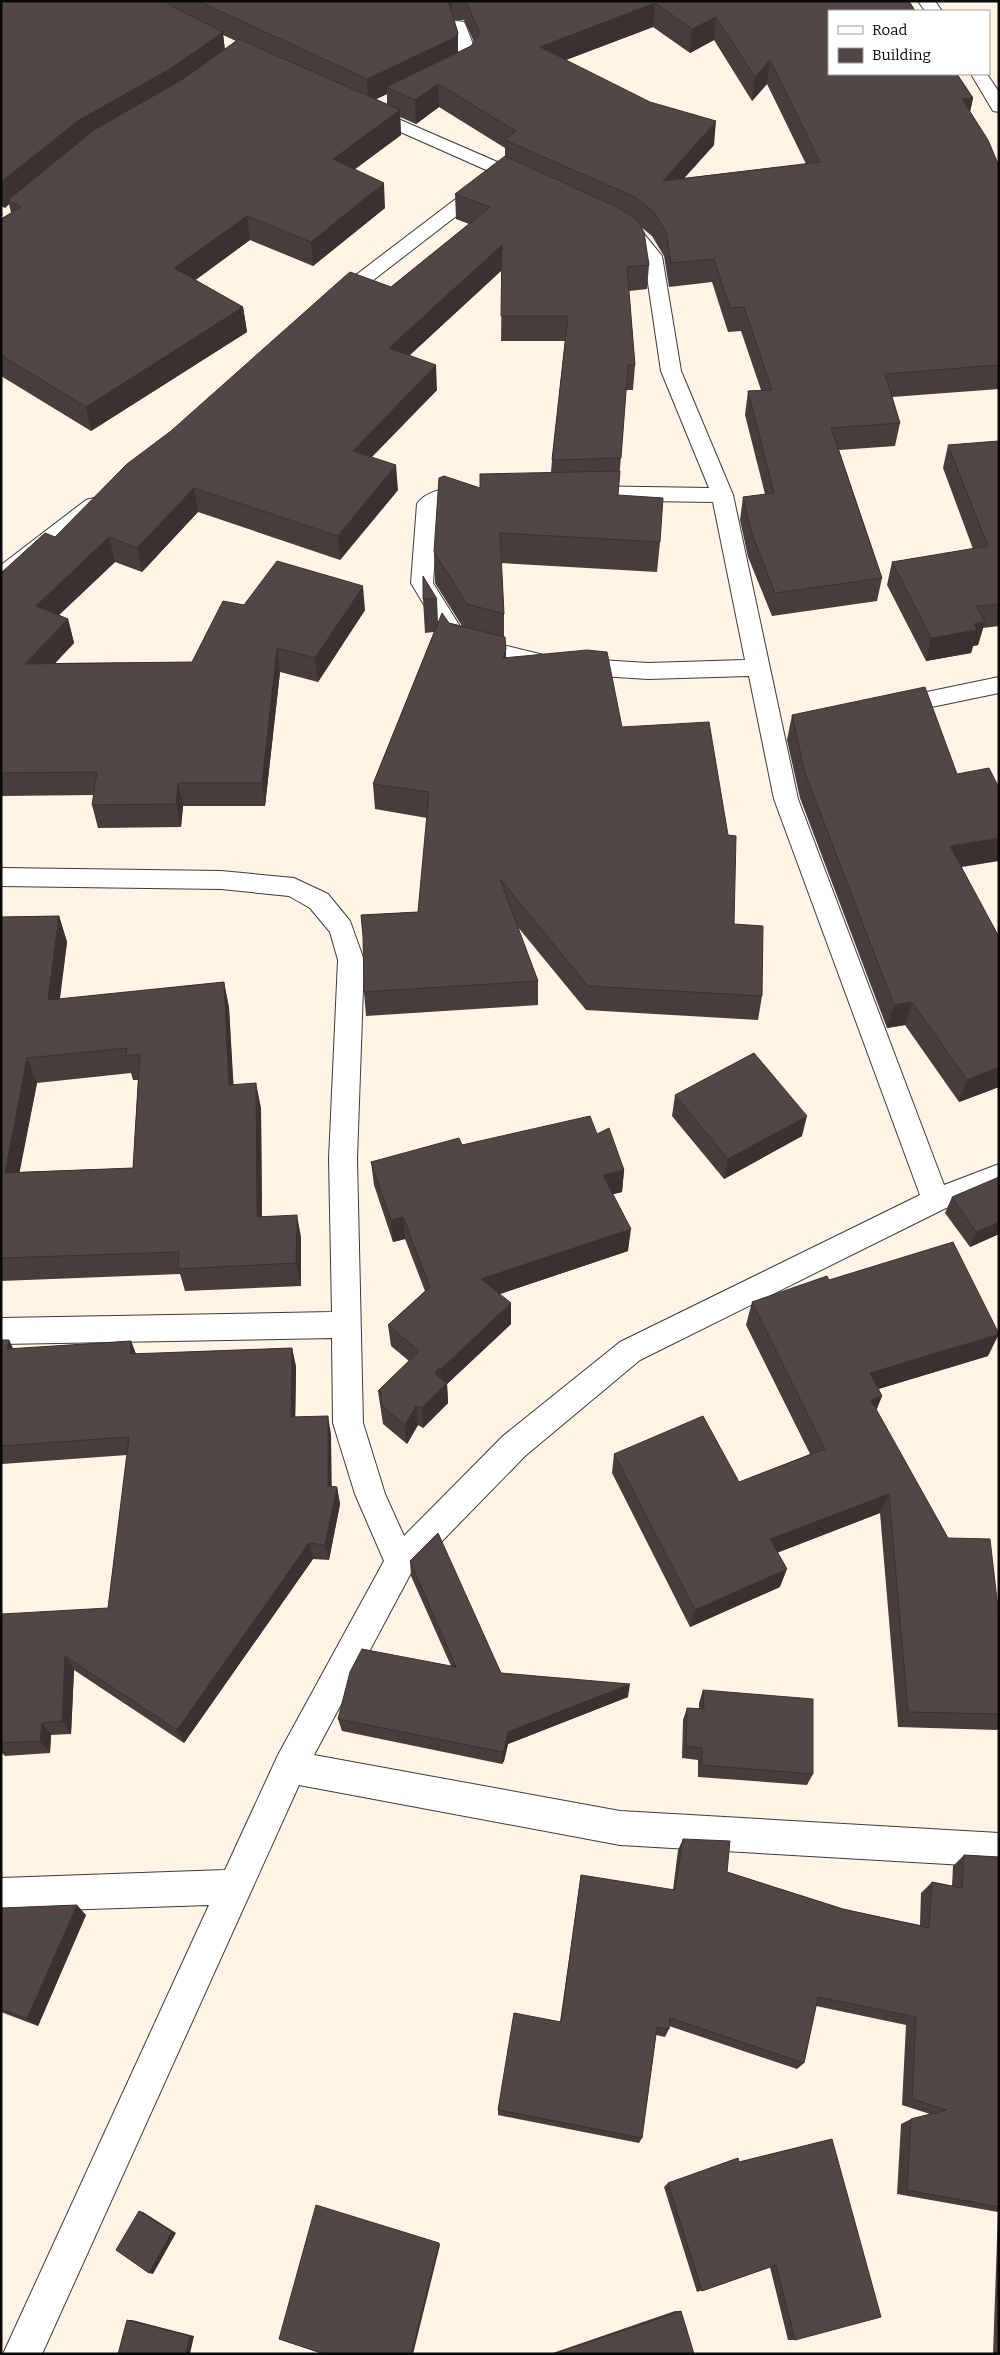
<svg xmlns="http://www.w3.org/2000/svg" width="1000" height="2355" viewBox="0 0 1000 2355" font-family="Bitter,serif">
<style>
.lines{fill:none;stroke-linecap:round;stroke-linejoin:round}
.minor-casing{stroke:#3c3c3c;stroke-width:2}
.minor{fill:#fff;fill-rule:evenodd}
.wall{fill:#473d3b;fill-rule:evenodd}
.shaded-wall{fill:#3a3230}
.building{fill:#534745;stroke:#3a3230;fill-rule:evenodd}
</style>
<rect width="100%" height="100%" fill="#fff4e6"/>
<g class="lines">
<g class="minor-casing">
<path id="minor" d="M 918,1 L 935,1 L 942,11 L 925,11 Z
M 458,21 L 464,22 L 466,26 L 478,57 C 470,69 456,82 441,78 L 438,74 C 444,66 455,65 460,57 L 450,26 L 452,22 Z
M 971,74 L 987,74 L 999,92 L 999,112 L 993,111 Z
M 366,105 L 532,177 L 535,181 L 532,185 L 520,185 L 360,114 L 357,110 L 360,106 Z
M 484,181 L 490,182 L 493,186 L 490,190 L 341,305 L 334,307 L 327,305 L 324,301 L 327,297 L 478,182 Z
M 617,217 L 640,229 L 662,256 L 681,371 L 733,495 L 798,799 L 944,1185 L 999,1164 L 999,1188 L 946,1208 L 640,1360 L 525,1456 L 411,1573 L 314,1755 L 620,1811 L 999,1833 L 999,1867 L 620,1845 L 299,1785 L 42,2354 L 3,2354 L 209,1905 L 1,1912 L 1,1878 L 225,1870 L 278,1755 L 384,1561 L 355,1494 L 333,1423 L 332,1338 L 1,1344 L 1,1318 L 332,1312 L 329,1159 L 338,960 L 330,932 L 310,908 L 289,896 L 221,889 L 1,886 L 1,868 L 221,871 L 294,878 L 328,894 L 350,921 L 364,960 L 357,1159 L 363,1423 L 385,1494 L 404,1536 L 503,1436 L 620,1342 L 920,1195 L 774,799 L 749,676 L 648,679 L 552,673 L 458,650 L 450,648 L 411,583 L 417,504 C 428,487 464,485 482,490 L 486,495 L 482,500 L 445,504 L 438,507 L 433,583 L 466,636 L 552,657 L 648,663 L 745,660 L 713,502 L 581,500 L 574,498 L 570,493 L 574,488 L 581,486 L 709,488 L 661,371 L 644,256 L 631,240 L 608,223 L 610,219 Z
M 94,498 L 102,500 L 105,505 L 102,510 L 9,581 L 1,583 L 1,565 L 86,500 Z
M 999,677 L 999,693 L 893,715 L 885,713 L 881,707 L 885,701 L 893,699 Z"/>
</g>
<use href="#minor" class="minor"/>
</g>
<path class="wall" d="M 1,1 L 909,1 L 973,98 L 970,112 L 999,166 L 999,389 L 892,397 L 900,423 L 895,446 L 839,450 L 882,578 L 877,601 L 772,616 L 748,557 L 740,520 L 743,497 L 765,494 L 745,415 L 748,391 L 761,390 L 741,331 L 728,332 L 712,282 L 669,287 L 664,256 L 652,236 L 641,227 L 649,265 L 647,289 L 629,291 L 635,365 L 633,390 L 626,390 L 618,495 L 660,542 L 657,572 L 501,563 L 504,614 L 504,637 L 506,649 L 506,657 L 622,727 L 734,924 L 762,996 L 758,1020 L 586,1010 L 517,926 L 538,981 L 538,1005 L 366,1016 L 364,992 L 364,941 L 361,915 L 418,912 L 427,818 L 375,809 L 373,784 L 434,632 L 425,633 L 423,599 L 437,599 L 438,622 L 449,623 L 462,626 L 435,583 L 434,552 L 480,488 L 551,472 L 552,460 L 565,341 L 501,341 L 502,270 L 409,356 L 437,390 L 372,457 L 398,490 L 340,560 L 198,512 L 142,572 L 115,562 L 59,615 L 68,619 L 74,643 L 55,663 L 192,662 L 244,605 L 365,610 L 318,682 L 280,672 L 265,806 L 183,806 L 181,827 L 98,828 L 92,805 L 94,795 L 1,796 L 1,573 L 55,537 L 391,287 L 469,224 L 456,219 L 455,194 L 505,157 L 505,148 L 439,107 L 416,124 L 400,117 L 401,135 L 355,169 L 385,208 L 313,266 L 250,240 L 195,280 L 243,307 L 247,332 L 91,431 L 1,376 L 1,219 L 11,213 L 9,204 L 5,208 L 1,206 ZM 454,20 L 464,20 L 474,42 L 471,46 L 458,53 L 458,33 ZM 653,27 L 690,53 L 714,40 L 752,101 L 767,84 L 806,164 L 684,178 L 714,145 L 566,60 ZM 223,35 L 236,41 L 225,49 ZM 387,94 L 387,104 L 376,99 Z
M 999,441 L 999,626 L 983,628 L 978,645 L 973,646 L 971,653 L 926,661 L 887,585 L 892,562 L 973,549 L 943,468 L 948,445 Z
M 792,715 L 962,867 L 999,1087 L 959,1102 L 905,1025 L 887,1028 L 800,798 L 787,740 Z
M 59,916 L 67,942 L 60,999 L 224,982 L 229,1008 L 233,1085 L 261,1108 L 262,1216 L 301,1237 L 301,1286 L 185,1291 L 180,1274 L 1,1281 L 1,917 ZM 131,1073 L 133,1080 L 138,1080 L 133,1168 L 19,1172 L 37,1083 Z
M 675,1095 L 802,1136 L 724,1179 L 672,1116 Z
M 597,1134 L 624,1170 L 622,1192 L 613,1194 L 628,1251 L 500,1294 L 511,1324 L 447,1384 L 448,1403 L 423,1428 L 418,1425 L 407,1444 L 383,1424 L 378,1391 L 409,1361 L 391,1346 L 388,1325 L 425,1291 L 405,1239 L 393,1242 L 374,1185 L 371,1162 L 462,1145 Z
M 952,1197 L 999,1234 L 970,1247 L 945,1213 Z
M 829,1280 L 988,1356 L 878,1389 L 882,1396 L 876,1410 L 948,1538 L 999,1617 L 999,1728 L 997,1730 L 898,1727 L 880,1513 L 778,1552 L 780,1587 L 690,1627 L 612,1473 L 614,1454 L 739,1482 L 810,1454 L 746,1325 L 752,1302 Z
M 1,1340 L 9,1340 L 13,1349 L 131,1341 L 136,1354 L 292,1348 L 296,1367 L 295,1417 L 331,1434 L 331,1486 L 337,1487 L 340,1504 L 329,1560 L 313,1559 L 184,1743 L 74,1670 L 71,1734 L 51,1735 L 50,1753 L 5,1756 L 1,1752 L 1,1632 L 108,1608 L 127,1455 L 2,1464 L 1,1472 Z
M 410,1561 L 501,1673 L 628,1697 L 508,1744 L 504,1761 L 502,1764 L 342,1731 L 338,1719 L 451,1666 L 411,1576 Z
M 703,1690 L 813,1774 L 807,1785 L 698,1777 L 698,1760 L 682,1758 L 683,1720 L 687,1708 L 699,1709 L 699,1703 Z
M 683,1839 L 727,1872 L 843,1909 L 920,1925 L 921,1893 L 932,1882 L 952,1886 L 953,1866 L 964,1855 L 999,1857 L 999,2354 L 993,2354 L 998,2212 L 897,2194 L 901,2124 L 911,2119 L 930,2114 L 902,2105 L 906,2025 L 816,2006 L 804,2063 L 797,2069 L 669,2026 L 669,2029 L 665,2037 L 656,2035 L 642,2138 L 639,2143 L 498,2115 L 498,2110 L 560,2022 L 581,1875 L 673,1890 L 678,1850 Z
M 1,1908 L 86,1915 L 38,2026 L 1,2012 Z
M 832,2139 L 795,2340 L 788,2340 L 770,2267 L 697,2292 L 664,2187 L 668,2183 L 739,2162 Z
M 675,2311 L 681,2311 L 694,2354 L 550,2354 Z"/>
<path class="shaded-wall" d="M 448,1 L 452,1 L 452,20 Z
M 655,3 L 653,27 L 539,70 L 540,47 Z
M 716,17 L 714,40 L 690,53 L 692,29 Z
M 223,32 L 225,55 L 8,200 L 9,204 L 5,208 L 1,193 L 1,182 L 79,120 Z
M 458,33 L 458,57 L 386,87 L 387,94 L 368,103 L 367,79 Z
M 770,60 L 767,84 L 752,101 L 755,77 Z
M 438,84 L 439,107 L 416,124 L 415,100 Z
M 973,98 L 968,121 L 962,99 Z
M 400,110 L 401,135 L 335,184 L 333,159 Z
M 716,121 L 714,145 L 661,204 L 663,181 Z
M 384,183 L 385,208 L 313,266 L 311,242 Z
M 247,216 L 250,240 L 178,293 L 174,268 Z
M 502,245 L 502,270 L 390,373 L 389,348 Z
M 243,307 L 247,332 L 91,431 L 86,407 Z
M 436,365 L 437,390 L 354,475 L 353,451 Z
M 396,465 L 398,490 L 340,560 L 338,536 Z
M 194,488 L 198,512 L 142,572 L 137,548 Z
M 109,537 L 115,562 L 43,630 L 36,606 Z
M 363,586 L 365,610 L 318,682 L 315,658 Z
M 68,619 L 74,643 L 32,688 L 25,664 Z
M 985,622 L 978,645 L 973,646 L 971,653 L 926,661 L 931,638 L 974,624 Z
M 277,648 L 280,672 L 265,806 L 262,783 Z
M 506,649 L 506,675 L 503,658 Z
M 178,783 L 183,806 L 181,827 L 176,804 Z
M 999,838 L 999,861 L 943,870 L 950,846 Z
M 59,916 L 67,942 L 56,1025 L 48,1000 Z
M 224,982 L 229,1008 L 235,1109 L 229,1085 Z
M 912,1002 L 905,1025 L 887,1028 L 894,1005 Z
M 27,1058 L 37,1083 L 15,1196 L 5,1173 Z
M 999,1067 L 999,1087 L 959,1102 L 967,1080 Z
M 256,1083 L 261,1108 L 262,1239 L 257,1217 Z
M 807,1116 L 802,1136 L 724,1179 L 728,1159 Z
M 624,1170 L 622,1192 L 601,1197 L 603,1175 Z
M 297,1215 L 301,1237 L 301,1286 L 296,1263 Z
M 403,1217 L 405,1239 L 393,1242 L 391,1220 Z
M 999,1222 L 999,1234 L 970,1247 L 976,1232 Z
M 631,1229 L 628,1251 L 482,1300 L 481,1279 Z
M 511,1303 L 511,1324 L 447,1384 L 448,1403 L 423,1428 L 422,1408 L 442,1389 L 440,1370 Z
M 999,1334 L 988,1356 L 862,1394 L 870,1373 Z
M 9,1340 L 18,1359 L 7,1349 Z
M 131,1341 L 138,1360 L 130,1354 Z
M 292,1348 L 296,1367 L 295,1435 L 291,1417 Z
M 439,1368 L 440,1388 L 435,1374 Z
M 882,1396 L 874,1416 L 871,1400 Z
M 416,1406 L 418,1425 L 407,1444 L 405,1425 Z
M 328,1416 L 331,1434 L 332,1503 L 328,1486 Z
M 337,1487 L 340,1504 L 329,1560 L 325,1545 Z
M 889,1494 L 880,1513 L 764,1558 L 770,1539 Z
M 309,1543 L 313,1559 L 184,1743 L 177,1730 Z
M 787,1569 L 780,1587 L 690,1627 L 695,1610 Z
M 65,1656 L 74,1670 L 71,1734 L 62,1721 Z
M 630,1684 L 628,1697 L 508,1744 L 504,1761 L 502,1764 L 502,1752 L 508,1732 Z
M 42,1723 L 51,1735 L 50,1753 L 40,1741 Z
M 77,1905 L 86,1915 L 38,2026 L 27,2019 Z
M 139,2211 L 143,2212 L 176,2233 L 153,2274 L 149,2273 Z
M 439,2243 L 440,2245 L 413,2354 L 411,2354 Z
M 127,2320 L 132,2320 L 194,2336 L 190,2354 L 186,2354 Z"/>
<path class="building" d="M 1,1 L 165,1 L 173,7 L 223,32 L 170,69 L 79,120 L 1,182 Z
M 198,1 L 448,1 L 458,33 L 456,37 L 367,79 Z
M 466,1 L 909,1 L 915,11 L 829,11 L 829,74 L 957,74 L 973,98 L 962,99 L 988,140 L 999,166 L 999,365 L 885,374 L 900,423 L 831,428 L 882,578 L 775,593 L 752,534 L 743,497 L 774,493 L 748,391 L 772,390 L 744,307 L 730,308 L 714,259 L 671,263 L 666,232 L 654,212 L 635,197 L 505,140 L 516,131 L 438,84 L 415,100 L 386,87 L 471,46 L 480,33 ZM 655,3 L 692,29 L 716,17 L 755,77 L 770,60 L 820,162 L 663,181 L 716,121 L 650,102 L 540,47 Z
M 239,39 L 400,110 L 333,159 L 384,183 L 311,242 L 247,216 L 174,268 L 243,307 L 86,407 L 1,355 L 1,219 L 21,207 L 8,200 L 94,130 L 183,79 Z
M 505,156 L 619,208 L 637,220 L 644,232 L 649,265 L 627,267 L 635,365 L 628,365 L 621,458 L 552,460 L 568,316 L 501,316 L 502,245 L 389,348 L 436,365 L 353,451 L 396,465 L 338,536 L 194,488 L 137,548 L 109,537 L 36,606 L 68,619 L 25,664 L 192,662 L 223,601 L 244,605 L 277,561 L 363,586 L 315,658 L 277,648 L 262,783 L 178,783 L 176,804 L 92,805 L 97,772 L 1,773 L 1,573 L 45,533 L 55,537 L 127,464 L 171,431 L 343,278 L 350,272 L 391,287 L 490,207 L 455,194 Z
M 999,441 L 999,604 L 976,606 L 985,622 L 974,624 L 977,630 L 931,638 L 892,562 L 988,546 L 948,445 Z
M 620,471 L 618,495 L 663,498 L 660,542 L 500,533 L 504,614 L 467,604 L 434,552 L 439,478 L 444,476 L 480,488 L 480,474 Z
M 423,576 L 437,599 L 423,599 Z
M 442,613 L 449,623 L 505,637 L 506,649 L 503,658 L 587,650 L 607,652 L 622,727 L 709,722 L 728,835 L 736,836 L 734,924 L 763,926 L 762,996 L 588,986 L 500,879 L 538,981 L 364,992 L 363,936 L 361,915 L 418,912 L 429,792 L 373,784 Z
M 925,687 L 957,774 L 989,768 L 999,788 L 999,838 L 950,846 L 999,937 L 999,1067 L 967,1080 L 912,1002 L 894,1005 L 805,773 L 792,715 Z
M 59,916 L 48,1000 L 224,982 L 229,1085 L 256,1083 L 257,1217 L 297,1215 L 296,1263 L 178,1269 L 179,1252 L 1,1258 L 1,917 ZM 127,1048 L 126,1056 L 140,1054 L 133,1168 L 5,1173 L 27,1058 Z
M 754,1053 L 807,1116 L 728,1159 L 675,1095 Z
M 590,1116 L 597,1134 L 609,1128 L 624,1170 L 603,1175 L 631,1229 L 481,1279 L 511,1303 L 440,1370 L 439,1368 L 435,1374 L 447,1383 L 422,1408 L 416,1406 L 405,1425 L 381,1405 L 381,1392 L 378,1391 L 419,1351 L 388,1325 L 430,1287 L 403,1217 L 391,1220 L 371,1162 L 459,1138 L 462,1145 Z
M 999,1177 L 999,1222 L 976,1232 L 952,1197 Z
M 953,1242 L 999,1334 L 870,1373 L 882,1396 L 871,1400 L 948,1538 L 990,1539 L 999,1617 L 999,1714 L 908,1712 L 889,1494 L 770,1539 L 787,1569 L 695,1610 L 614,1454 L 703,1416 L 739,1482 L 825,1449 L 752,1302 L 827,1276 L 829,1280 Z
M 1,1340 L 9,1340 L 7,1349 L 131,1341 L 130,1354 L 292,1348 L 291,1417 L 328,1416 L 328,1486 L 337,1487 L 325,1545 L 309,1543 L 177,1730 L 65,1656 L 62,1721 L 42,1723 L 40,1741 L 1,1743 L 1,1632 L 2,1614 L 108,1608 L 129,1437 L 1,1446 Z
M 438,1533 L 501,1673 L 630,1684 L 508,1732 L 504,1750 L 502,1752 L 338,1719 L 350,1672 L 362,1649 L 456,1667 L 410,1561 Z
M 703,1690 L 813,1699 L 813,1774 L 702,1765 L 702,1748 L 686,1746 L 687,1708 L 704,1709 Z
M 683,1839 L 730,1841 L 727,1872 L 843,1909 L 929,1928 L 932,1882 L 962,1888 L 964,1855 L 999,1857 L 999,2207 L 907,2190 L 911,2119 L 946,2110 L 912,2099 L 916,2017 L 818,1997 L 804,2063 L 670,2018 L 669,2029 L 657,2027 L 642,2138 L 498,2110 L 514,2013 L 561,2022 L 581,1875 L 675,1890 Z
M 77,1905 L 27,2019 L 1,2009 L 1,1908 Z
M 832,2139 L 881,2317 L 795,2340 L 776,2265 L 702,2291 L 668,2183 L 738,2158 L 739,2162 Z
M 316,2205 L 439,2243 L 411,2354 L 324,2354 L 279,2339 Z
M 139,2211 L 172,2232 L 149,2273 L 116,2250 Z
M 681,2311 L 694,2354 L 553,2354 Z
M 127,2320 L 190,2336 L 186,2354 L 118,2354 Z"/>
<rect width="1000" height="2355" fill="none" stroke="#090909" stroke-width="5"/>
<rect x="828" y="10" width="162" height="65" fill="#ffffff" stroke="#9d9d9d"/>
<rect x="838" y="26" width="25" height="8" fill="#ffffff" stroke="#9d9d9d"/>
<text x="872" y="35" font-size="15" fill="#090909">Road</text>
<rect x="838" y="48" width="25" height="15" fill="#534745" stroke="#9d9d9d"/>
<text x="872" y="60" font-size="15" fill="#090909">Building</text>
</svg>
